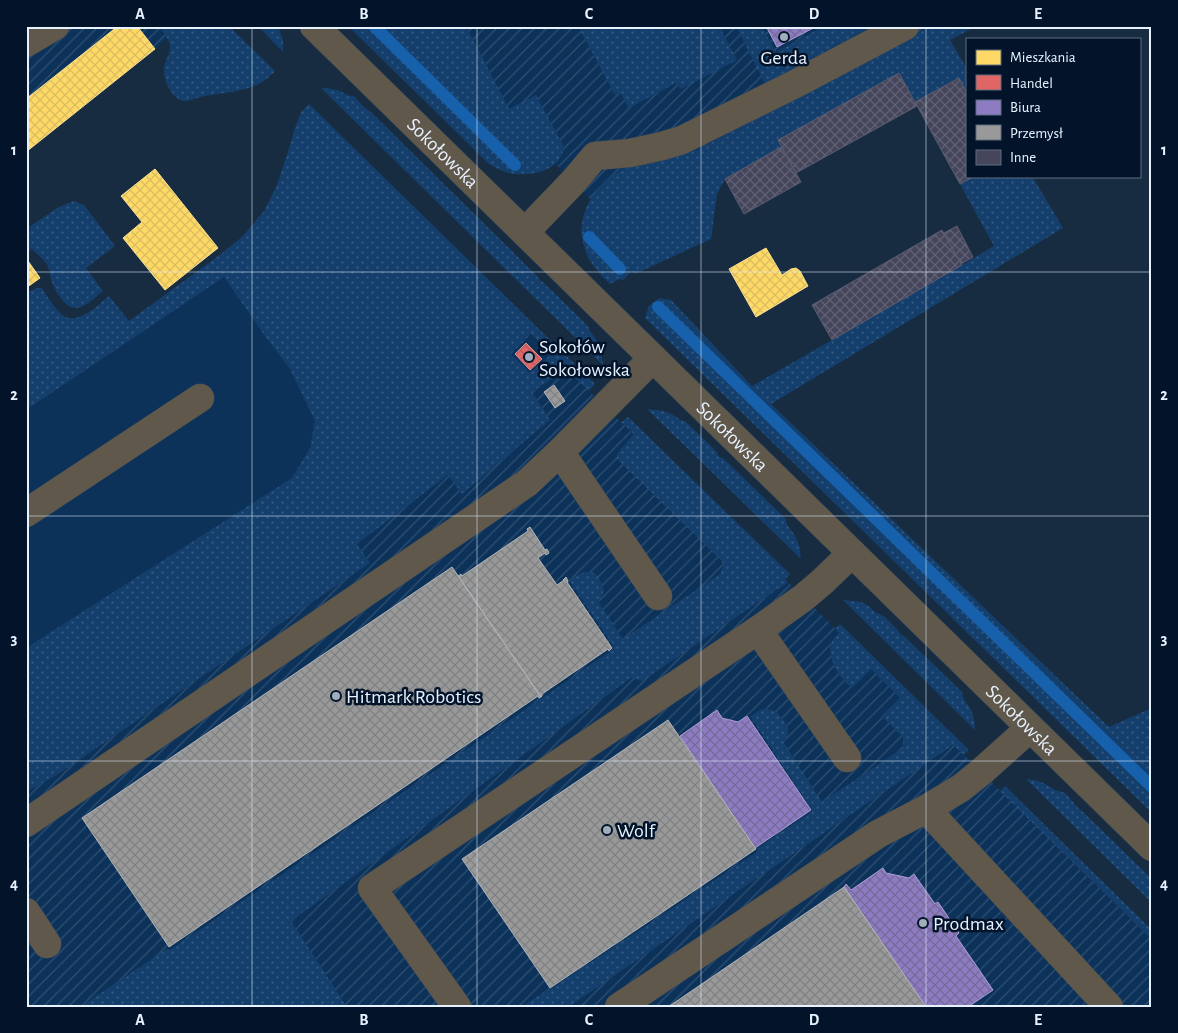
<svg xmlns="http://www.w3.org/2000/svg" width="1178" height="1033" viewBox="0 0 1178 1033" font-family="'Alegreya Sans',sans-serif">
<style>
.built{fill:#0c325a}
.industrial{fill:url(#industrial-furrows)}
.grass{fill:url(#grass-dots);fill-rule:evenodd}
.homes{fill:url(#homes-cross-hatch);stroke:#f8e094}
.shops{fill:url(#shops-cross-hatch);stroke:#e29094}
.offices{fill:url(#offices-cross-hatch);stroke:#a99fd5}
.industry{fill:url(#industry-cross-hatch);stroke:#b1b4b8}
.lines{fill:none;stroke-linecap:round;stroke-linejoin:round}
.stream{stroke:#1761ac;stroke-width:12}
.building{fill:url(#building-cross-hatch);stroke:#5b5c71}
.minor-casing{stroke:#394858;stroke-width:29}
.minor{stroke:#5f584b;stroke-width:28}
.grid{fill:none;stroke:#e8f2ff;stroke-width:1;stroke-opacity:0.55}
.poi-dot{fill:#9fadbc;stroke:#03142a;stroke-width:2}
.labels{text-anchor:middle;stroke-width:5;stroke-linejoin:round;paint-order:stroke}
.poi-label{font-size:20px;fill:#e8f2ff;stroke:#03142a;text-anchor:start}
.street-label{font-size:20px;fill:#e8f2ff;stroke:#03142a}
.neatline{fill:none;stroke:#e8f2ff;stroke-width:2}
.grid-label{font-size:16px;text-anchor:middle;font-weight:bold;fill:#e8f2ff}
</style>
<defs>
<pattern id="industrial-furrows" width="10" height="10" patternUnits="userSpaceOnUse" patternTransform="scale(1.25)"><rect width="10" height="10" fill="#0c325a"/><path d="M-1 1l2-2M0 10L10 0M9 11l2-2" fill="none" stroke="#2f5073"/></pattern>
<pattern id="grass-dots" width="8" height="8" patternUnits="userSpaceOnUse" patternTransform="scale(1.25)"><rect width="8" height="8" fill="#143f6d"/><path d="M2 2h.1M6 6h.1" fill="none" stroke="#365b83" stroke-width="1.8" stroke-linecap="round"/></pattern>
<pattern id="homes-cross-hatch" width="8" height="8" patternUnits="userSpaceOnUse" patternTransform="scale(1.25)"><rect width="8" height="8" fill="#ffd966"/><path d="M0 0l8 8M0 8l8-8" fill="none" stroke="#dabc61"/></pattern>
<pattern id="shops-cross-hatch" width="8" height="8" patternUnits="userSpaceOnUse" patternTransform="scale(1.25)"><rect width="8" height="8" fill="#e06666"/><path d="M0 0l8 8M0 8l8-8" fill="none" stroke="#b25d5e"/></pattern>
<pattern id="offices-cross-hatch" width="8" height="8" patternUnits="userSpaceOnUse" patternTransform="scale(1.25)"><rect width="8" height="8" fill="#8e7cc3"/><path d="M0 0l8 8M0 8l8-8" fill="none" stroke="#756a99"/></pattern>
<pattern id="industry-cross-hatch" width="8" height="8" patternUnits="userSpaceOnUse" patternTransform="scale(1.25)"><rect width="8" height="8" fill="#999"/><path d="M0 0l8 8M0 8l8-8" fill="none" stroke="#808182"/></pattern>
<pattern id="building-cross-hatch" width="8" height="8" patternUnits="userSpaceOnUse" patternTransform="scale(1.25)"><rect width="8" height="8" fill="#45465b"/><path d="M0 0l8 8M0 8l8-8" fill="none" stroke="#606174"/></pattern>
</defs>
<rect width="100%" height="100%" fill="#182c41"/>
<path class="built" d="M 369,179 L 566,369 L 26,737 L 26,410 Z"/>
<path class="industrial" d="M 26,26 L 182,26 L 155,49 L 26,152 Z
M 418,26 L 952,26 L 601,210 Z
M 566,369 L 621,422 L 788,582 L 1129,917 L 1152,940 L 1152,1007 L 26,1007 L 26,737 Z"/>
<path class="grass" d="M 159,26 L 229,26 L 275,71 C 259,89 242,90 219,94 C 213,95 207,95 200,97 C 196,98 190,101 185,101 C 172,100 163,80 164,68 C 165,60 171,54 170,46 C 169,38 163,32 159,26 Z
M 258,26 L 278,26 L 283,40 L 283,52 Z
M 348,26 L 466,26 L 509,109 L 536,95 L 564,147 C 561,170 535,176 514,174 C 506,173 496,168 489,164 Z
M 578,26 L 719,26 L 737,60 L 681,89 L 676,83 L 629,108 L 620,92 L 615,95 Z
M 736,26 L 761,26 L 776,52 L 824,26 L 873,26 L 765,84 Z
M 931,26 L 976,26 L 950,40 L 967,69 L 967,93 L 958,78 L 915,102 L 899,73 L 778,140 L 781,147 L 725,179 L 717,194 L 711,239 L 635,274 L 632,271 L 623,280 L 620,279 L 610,284 C 599,273 588,262 584,246 C 574,215 597,180 626,168 C 638,163 651,162 663,160 C 675,158 686,153 697,150 Z
M 321,88 C 328,88 335,89 342,92 C 347,95 348,96 354,96 C 358,100 365,110 370,111 L 536,275 L 541,281 L 544,283 L 588,326 C 590,333 594,335 597,341 C 601,348 602,356 603,365 Z
M 309,104 L 595,384 L 589,391 L 566,369 L 532,392 L 550,420 L 462,494 L 448,475 L 357,544 L 370,563 L 55,776 L 26,792 L 26,648 L 292,478 L 310,448 L 315,421 L 290,369 L 265,336 L 224,277 L 26,410 L 26,293 L 37,288 L 42,288 C 47,296 57,312 64,316 C 79,325 98,305 109,296 L 129,321 L 221,254 L 242,237 L 264,211 L 276,187 L 287,155 L 295,128 L 301,112 ZM 531,334 L 551,354 L 530,373 L 511,354 Z
M 975,176 L 1032,176 L 1063,228 L 771,404 L 1109,727 L 1152,708 L 1152,813 L 645,318 L 649,306 L 659,298 L 671,300 L 752,386 L 964,264 L 994,246 L 960,184 Z
M 74,201 L 84,205 L 115,246 L 86,268 L 103,291 C 92,300 77,317 64,302 C 59,296 54,289 52,282 C 50,277 50,271 48,266 C 45,260 37,254 32,249 L 26,253 L 26,229 L 59,207 Z
M 647,409 C 656,410 664,410 671,414 C 677,417 680,420 686,422 L 717,452 C 718,456 719,457 723,458 L 786,519 C 786,528 793,530 796,538 C 800,545 800,552 801,559 Z
M 628,417 L 790,574 L 785,580 L 788,582 L 642,681 L 631,678 L 291,921 L 347,1007 L 80,1007 L 167,949 L 170,950 L 532,705 L 615,648 L 569,580 C 587,568 597,567 604,590 L 599,603 L 623,639 L 720,574 L 723,567 L 722,561 L 617,459 L 617,454 L 634,434 L 621,422 Z
M 843,600 L 861,602 L 869,606 L 875,612 L 885,617 L 897,629 L 901,635 L 904,636 L 962,692 C 963,700 966,702 970,708 C 974,716 975,722 975,730 Z
M 840,624 L 969,750 L 964,755 L 953,745 L 568,1007 L 522,1007 L 547,990 L 549,990 L 756,853 L 758,848 L 813,811 L 750,716 C 755,714 760,709 765,709 C 777,709 787,720 788,731 C 788,735 786,739 784,743 L 822,802 L 903,748 L 903,737 L 881,716 L 900,698 L 871,669 L 852,688 C 840,679 826,658 832,642 C 833,639 836,636 839,633 L 835,629 Z
M 1026,779 C 1040,781 1043,782 1055,790 C 1059,792 1062,791 1066,794 C 1072,800 1076,807 1082,811 L 1152,879 L 1152,903 Z
M 1005,786 L 1152,930 L 1152,940 L 1129,917 L 1000,791 Z"/>
<path class="homes" d="M 118,26 L 137,26 L 155,49 L 26,152 L 26,99 Z
M 155,169 L 218,248 L 165,290 L 123,238 L 142,222 L 121,196 Z
M 766,248 L 782,275 L 791,269 L 796,268 L 800,271 L 808,286 L 756,317 L 729,269 Z
M 26,258 L 40,278 L 26,288 Z"/>
<path class="shops" d="M 526,343 L 542,359 L 530,370 L 515,354 Z"/>
<path class="offices" d="M 766,26 L 817,26 L 777,47 Z
M 717,710 L 722,718 L 738,722 L 747,716 L 811,810 L 755,848 L 680,736 Z
M 883,868 L 886,873 L 909,878 L 914,874 L 935,904 L 938,902 L 959,933 L 956,936 L 993,990 L 968,1007 L 926,1007 L 844,887 L 846,884 L 851,890 Z"/>
<path class="industry" d="M 554,385 L 565,401 L 555,408 L 544,392 Z
M 530,527 L 545,550 L 547,549 L 549,553 L 546,555 L 545,553 L 538,558 L 557,585 L 564,580 L 563,580 L 566,577 L 568,581 L 567,582 L 612,648 L 609,651 L 608,649 L 542,694 L 542,696 L 541,697 L 458,576 L 461,574 L 462,576 L 528,531 L 527,529 Z
M 452,567 L 541,697 L 539,698 L 538,696 L 169,947 L 82,818 Z
M 668,720 L 756,849 L 550,988 L 462,859 Z
M 844,887 L 926,1007 L 668,1007 Z"/>
<g class="lines">
<path class="stream" d="M 374,26 L 515,165
M 589,237 L 620,269
M 658,307 L 1152,787"/>
</g>
<path class="building" d="M 899,73 L 917,106 L 796,173 L 778,140 Z
M 959,78 L 967,93 L 967,176 L 975,176 L 960,184 L 915,102 Z
M 781,147 L 801,182 L 744,214 L 725,179 Z
M 957,226 L 973,257 L 961,264 L 944,233 Z
M 942,230 L 962,265 L 832,340 L 812,305 Z"/>
<g class="lines">
<g class="minor-casing">
<g id="minor">
<path id="s1" d="M 314,26 L 1152,847"/>
<path d="M 26,43 L 55,26"/>
<path d="M 525,232 L 573,182 L 595,156 L 630,153 L 662,146 L 682,140 L 797,83 L 905,26"/>
<path d="M 560,452 L 658,596"/>
<path d="M 26,513 L 200,398"/>
<path d="M 758,630 L 847,758"/>
<path d="M 926,809 L 1109,1007"/>
<path d="M 26,823 L 527,483 L 560,452 L 653,358"/>
<path d="M 26,912 L 47,944"/>
<path d="M 457,1007 L 372,888 L 758,630 L 803,598 L 822,582 L 852,553"/>
<path d="M 619,1007 L 878,834 L 926,809 L 961,788 L 981,772 L 1030,728"/>
</g>
</g>
<use href="#minor" class="minor"/>
</g>
<path class="grid" d="M 252,26 L 252,1007M 477,26 L 477,1007M 701,26 L 701,1007M 926,26 L 926,1007M 26,272 L 1152,272M 26,516 L 1152,516M 26,761 L 1152,761"/>
<g class="poi-dot">
<circle cx="784" cy="37" r="5"/>
<circle cx="529" cy="357" r="5"/>
<circle cx="336" cy="696" r="5"/>
<circle cx="607" cy="830" r="5"/>
<circle cx="923" cy="923" r="5"/>
</g>
<g class="labels">
<g class="poi-label">
<text x="784" y="64" text-anchor="middle">Gerda</text>
<text x="539" y="353">Sokołów<tspan x="539" dy="23">Sokołowska</tspan></text>
<text x="346" y="703">Hitmark Robotics</text>
<text x="617" y="837">Wolf</text>
<text x="933" y="930">Prodmax</text>
</g>
<g class="street-label">
<text dy="7" stroke="none"><textPath href="#s1" startOffset="181">Sokołowska</textPath></text>
<text dy="7" stroke="none"><textPath href="#s1" startOffset="586">Sokołowska</textPath></text>
<text dy="7" stroke="none"><textPath href="#s1" startOffset="991">Sokołowska</textPath></text>
</g>
</g>
<rect width="1178" height="1033" fill="none" stroke="#03142a" stroke-width="55"/>
<rect x="966" y="38" width="175" height="140" fill="#03142a" stroke="#5f6d7f"/>
<rect x="976" y="50" width="25" height="15" fill="#ffd966" stroke="#5f6d7f"/>
<text x="1010" y="62" font-size="15" fill="#e8f2ff">Mieszkania</text>
<rect x="976" y="75" width="25" height="15" fill="#e06666" stroke="#5f6d7f"/>
<text x="1010" y="88" font-size="15" fill="#e8f2ff">Handel</text>
<rect x="976" y="100" width="25" height="15" fill="#8e7cc3" stroke="#5f6d7f"/>
<text x="1010" y="112" font-size="15" fill="#e8f2ff">Biura</text>
<rect x="976" y="125" width="25" height="15" fill="#999999" stroke="#5f6d7f"/>
<text x="1010" y="138" font-size="15" fill="#e8f2ff">Przemysł</text>
<rect x="976" y="150" width="25" height="15" fill="#45465b" stroke="#5f6d7f"/>
<text x="1010" y="162" font-size="15" fill="#e8f2ff">Inne</text>
<rect x="28" y="28" width="1122" height="978" class="neatline"/>
<g class="grid-label">
<text x="140" y="19">A</text>
<text x="364" y="19">B</text>
<text x="589" y="19">C</text>
<text x="814" y="19">D</text>
<text x="1038" y="19">E</text>
<text x="14" y="155">1</text>
<text x="1164" y="155">1</text>
<text x="14" y="400">2</text>
<text x="1164" y="400">2</text>
<text x="14" y="644">3</text>
<text x="1164" y="644">3</text>
<text x="14" y="889">4</text>
<text x="1164" y="889">4</text>
<text x="140" y="1025">A</text>
<text x="364" y="1025">B</text>
<text x="589" y="1025">C</text>
<text x="814" y="1025">D</text>
<text x="1038" y="1025">E</text>
</g>
</svg>
